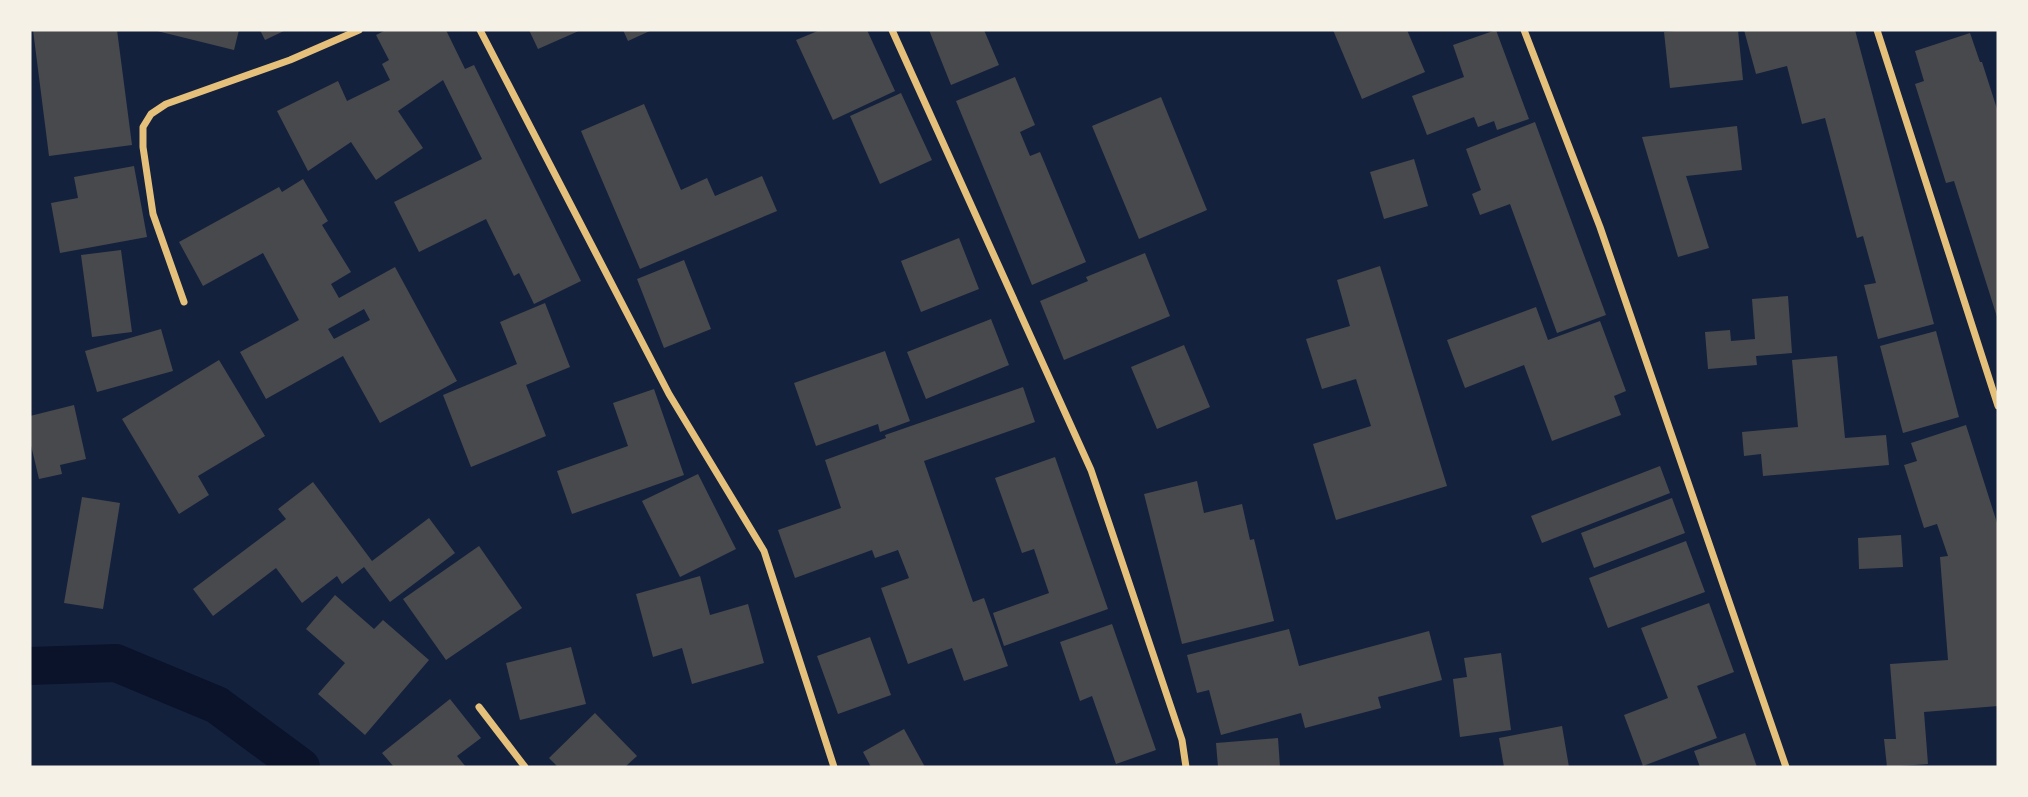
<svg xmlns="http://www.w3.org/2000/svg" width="2028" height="797" viewBox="0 0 2028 797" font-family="Rubik,sans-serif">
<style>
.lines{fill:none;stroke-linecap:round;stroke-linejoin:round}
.canal{stroke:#0b132b;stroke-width:38}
.building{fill:#48494c;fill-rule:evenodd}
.minor{stroke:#e5c07b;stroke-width:7}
</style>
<rect width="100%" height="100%" fill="#14213d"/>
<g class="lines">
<path class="canal" d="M 30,666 L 116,663 L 217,705 L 301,767"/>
</g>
<path class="building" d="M 33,30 L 117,30 L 132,145 L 49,156 Z
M 153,30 L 239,30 L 234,50 Z
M 260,30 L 286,30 L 265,40 Z
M 386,30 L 446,30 L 465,69 L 474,65 L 581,281 L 534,304 L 519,273 L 514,276 L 486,219 L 419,252 L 394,202 L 482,159 L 443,80 L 398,111 L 423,148 L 376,180 L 351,142 L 308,171 L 277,111 L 338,81 L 347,101 L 390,80 L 382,64 L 389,60 L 376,35 Z
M 529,30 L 581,30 L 538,49 Z
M 623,30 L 652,30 L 628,41 Z
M 820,30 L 867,30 L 895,91 L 833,120 L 796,40 Z
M 929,30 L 984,30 L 999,65 L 951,85 Z
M 1333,30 L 1407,30 L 1425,72 L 1362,99 Z
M 1496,30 L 1529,119 L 1497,130 L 1494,121 L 1478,127 L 1474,117 L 1427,135 L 1412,96 L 1464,77 L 1453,45 Z
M 1687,30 L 1738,30 L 1743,80 L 1670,88 L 1664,32 Z
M 1744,30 L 1855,30 L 1934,324 L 1878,339 L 1864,285 L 1876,283 L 1863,236 L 1857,238 L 1825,118 L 1802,124 L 1787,66 L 1756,74 Z
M 1970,33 L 1980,62 L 1982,62 L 1998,112 L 1998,320 L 1954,181 L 1946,183 L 1915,84 L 1924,81 L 1915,51 Z
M 1015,77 L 1035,125 L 1020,132 L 1030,156 L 1040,152 L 1086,262 L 1032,285 L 956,101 Z
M 901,93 L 932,160 L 880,184 L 850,116 Z
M 1161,97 L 1207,210 L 1139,239 L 1092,126 Z
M 644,104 L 681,190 L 707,178 L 715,196 L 762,176 L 777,211 L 640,269 L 581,131 Z
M 1535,122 L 1606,315 L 1557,333 L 1510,204 L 1480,215 L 1472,194 L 1481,190 L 1466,149 Z
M 1737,126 L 1742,170 L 1686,176 L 1709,248 L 1678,257 L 1642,137 Z
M 1414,159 L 1428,206 L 1384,219 L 1370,172 Z
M 134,166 L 147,237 L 60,253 L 51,203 L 78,198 L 74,177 Z
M 303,179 L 328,221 L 322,225 L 351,272 L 331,284 L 339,298 L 395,267 L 457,381 L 380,423 L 343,356 L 266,399 L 240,352 L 299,320 L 263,253 L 203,286 L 179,242 L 279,187 L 282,192 ZM 364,309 L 370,320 L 334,339 L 328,329 Z
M 959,238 L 979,289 L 921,312 L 901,261 Z
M 121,250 L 132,332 L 92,337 L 81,255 Z
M 1145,253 L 1170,316 L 1064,360 L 1040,301 L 1088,281 L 1086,277 Z
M 684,260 L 711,329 L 664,348 L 637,279 Z
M 1380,266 L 1447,486 L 1336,520 L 1313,444 L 1371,426 L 1356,379 L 1322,389 L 1306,339 L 1350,326 L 1337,280 Z
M 1788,296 L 1792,353 L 1756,356 L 1757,365 L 1708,369 L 1705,332 L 1730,330 L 1731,341 L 1755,339 L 1752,299 Z
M 545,303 L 570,367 L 526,385 L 546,436 L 471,467 L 443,395 L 517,364 L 500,322 Z
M 1536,307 L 1548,340 L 1600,321 L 1626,391 L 1614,396 L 1621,415 L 1552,441 L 1524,365 L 1465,388 L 1447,340 Z
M 991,319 L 1009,365 L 926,399 L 907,352 Z
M 161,329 L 173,371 L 97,392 L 85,351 Z
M 1936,331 L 1959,417 L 1903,433 L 1880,346 Z
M 1184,345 L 1210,407 L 1157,429 L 1131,367 Z
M 885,351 L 910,421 L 880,432 L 878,424 L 816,446 L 794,383 Z
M 1837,356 L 1845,438 L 1886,435 L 1889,465 L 1763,476 L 1761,454 L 1744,456 L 1742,432 L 1798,427 L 1792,360 Z
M 219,360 L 265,436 L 198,476 L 209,495 L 179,514 L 122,419 Z
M 1023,387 L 1035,422 L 924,461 L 973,602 L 984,598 L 1008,666 L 964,681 L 952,648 L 908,664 L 881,588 L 909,578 L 898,550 L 875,558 L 872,550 L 795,578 L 778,530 L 841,508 L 825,460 L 886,438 L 885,435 Z
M 654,389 L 684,475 L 572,514 L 557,471 L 628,446 L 613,403 Z
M 74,405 L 86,459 L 60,465 L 62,474 L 39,479 L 30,441 L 30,416 Z
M 1966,425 L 1998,526 L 1998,706 L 1924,712 L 1928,764 L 1887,767 L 1884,739 L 1896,739 L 1890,664 L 1948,660 L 1940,557 L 1948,556 L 1937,524 L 1924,528 L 1904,465 L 1917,461 L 1911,443 Z
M 1055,457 L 1108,609 L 1004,646 L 993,613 L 1049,593 L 1034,549 L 1022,553 L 995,478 Z
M 1660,466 L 1670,493 L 1542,543 L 1531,516 Z
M 698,474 L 736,549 L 680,577 L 642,501 Z
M 1197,481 L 1204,513 L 1242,504 L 1250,540 L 1254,539 L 1274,621 L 1182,644 L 1144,494 Z
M 313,482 L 372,561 L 429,518 L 455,553 L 390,602 L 364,567 L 342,584 L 337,576 L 302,603 L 276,568 L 213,616 L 193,589 L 286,519 L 278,509 Z
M 82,497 L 120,503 L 103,609 L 64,603 Z
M 1672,498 L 1685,533 L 1594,568 L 1581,533 Z
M 1901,535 L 1903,567 L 1859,569 L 1858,538 Z
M 1686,541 L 1705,592 L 1608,628 L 1589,578 Z
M 479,546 L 522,608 L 446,660 L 403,599 Z
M 700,576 L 710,615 L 748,604 L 764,663 L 692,684 L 682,648 L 653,657 L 636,594 Z
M 335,595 L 374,629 L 383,620 L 429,660 L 365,735 L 318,694 L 345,663 L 306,629 Z
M 1709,603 L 1734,672 L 1697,686 L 1717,738 L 1643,766 L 1624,715 L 1668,698 L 1641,628 Z
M 1112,624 L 1156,750 L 1116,764 L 1092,696 L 1080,701 L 1060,642 Z
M 1289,629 L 1299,666 L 1429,631 L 1442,680 L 1378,697 L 1381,708 L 1305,728 L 1301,713 L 1221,735 L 1209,690 L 1197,693 L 1187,655 Z
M 870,637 L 891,695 L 838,714 L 817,656 Z
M 571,647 L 586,704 L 520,720 L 506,663 Z
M 1501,653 L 1511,730 L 1460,737 L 1453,679 L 1467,677 L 1464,658 Z
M 450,699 L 481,738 L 457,756 L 466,767 L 394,767 L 382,753 Z
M 595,713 L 637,756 L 625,767 L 558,767 L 549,758 Z
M 1562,726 L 1569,767 L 1504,767 L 1499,738 Z
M 904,729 L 925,767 L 871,767 L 863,752 Z
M 1745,733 L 1757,767 L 1700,767 L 1694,751 Z
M 1278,738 L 1280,767 L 1218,767 L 1216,743 Z"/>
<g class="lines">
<path class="minor" d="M 480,30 L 669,394 L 764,551 L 834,767
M 892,30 L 1091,470 L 1182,740 L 1186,767
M 1524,30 L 1600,227 L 1786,767
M 1877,30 L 1998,406
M 184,302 L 153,214 L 143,147 L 143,127 L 151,114 L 166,104 L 290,60 L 359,30
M 479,707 L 525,767"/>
</g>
<rect width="2028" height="797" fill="none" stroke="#f6f1e7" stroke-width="63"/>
</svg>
